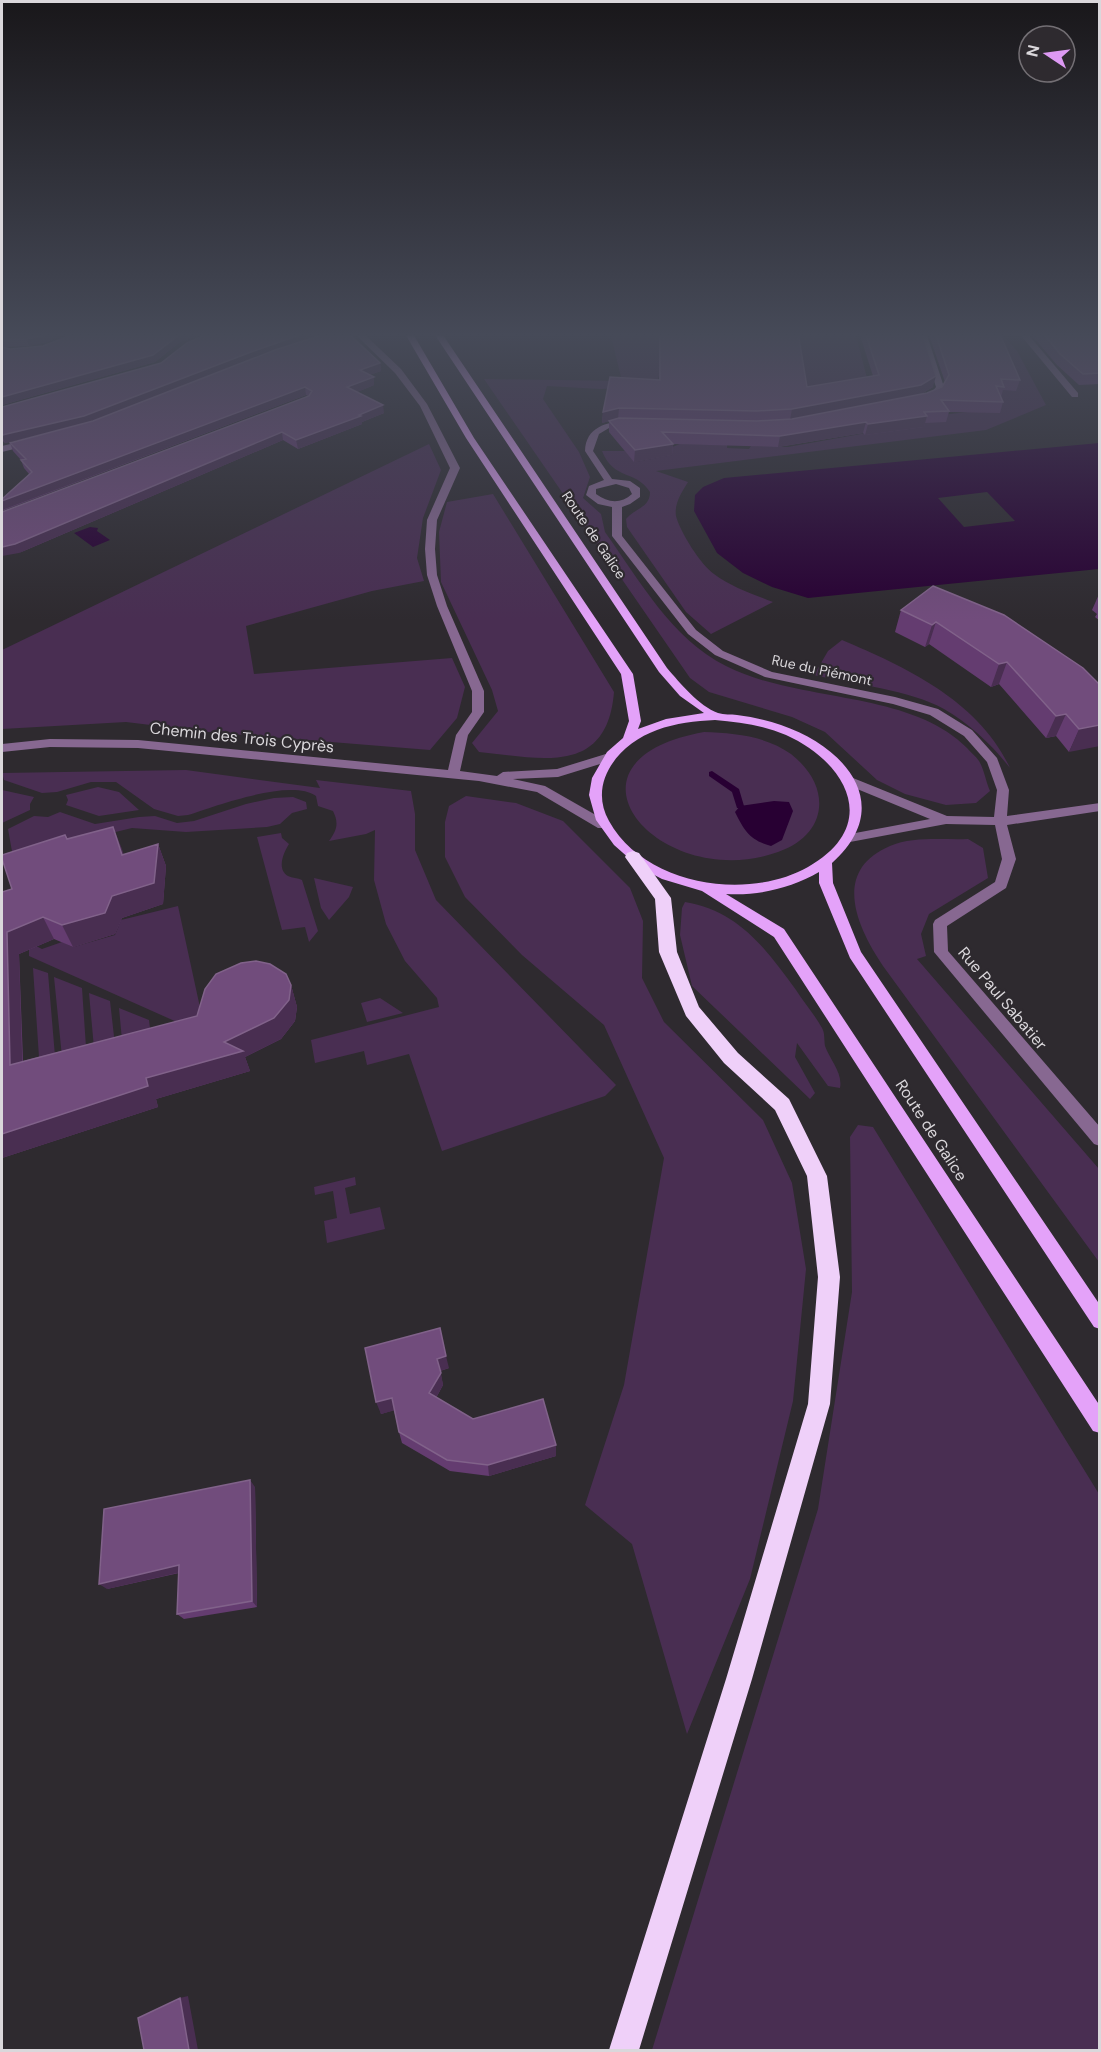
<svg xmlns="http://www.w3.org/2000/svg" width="1101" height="2052" viewBox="0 0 1101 2052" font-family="'DM Sans',sans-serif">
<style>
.green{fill:#492e52}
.water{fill:#280033}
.pier{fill:#2e2a2f}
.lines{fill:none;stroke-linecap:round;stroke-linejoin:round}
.stream{fill:#280033;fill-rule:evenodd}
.minor{fill:#876891;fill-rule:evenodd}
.major{fill:#e4a2f9;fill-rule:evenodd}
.highway{fill:#efd0f9;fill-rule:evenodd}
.wall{fill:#643c70}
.shaded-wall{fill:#492e51}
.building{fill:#714c7c;stroke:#81628a;stroke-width:1.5}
.labels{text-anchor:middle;stroke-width:4.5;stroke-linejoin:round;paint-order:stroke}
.far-street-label{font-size:14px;fill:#dad7db;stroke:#2e2a2f}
.street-label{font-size:16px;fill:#dad7db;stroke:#2e2a2f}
</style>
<rect width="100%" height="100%" fill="#2e2a2f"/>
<path class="green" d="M 610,332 L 659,332 L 659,376 L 655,387 L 600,389 L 547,386 L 543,399 L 579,452 L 590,477 L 583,498 L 601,514 L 605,532 C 640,581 671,638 726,666 C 798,703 910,690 967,748 C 970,752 976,756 979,761 C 984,769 986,782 990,791 L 976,803 L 946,805 L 905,794 L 877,780 L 825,732 L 792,717 L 709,692 L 690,678 L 484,379 L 622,381 Z
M 793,332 L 855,332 L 867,378 L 850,391 L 718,385 Z
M 986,332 L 1000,332 L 1017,351 L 1046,405 L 986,430 L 656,471 L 688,482 C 682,492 674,503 676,516 C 680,532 701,565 714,574 C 731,587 753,594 773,602 L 711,634 L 686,612 L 627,527 L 626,519 C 635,508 650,508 650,492 C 635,469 614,481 602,451 L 625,451 L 635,462 L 672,455 L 667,449 L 680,444 L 727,445 L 727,448 L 749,449 L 751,446 L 788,447 L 922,423 L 941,415 L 968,412 L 998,390 L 1015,390 Z
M 429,444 L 441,470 L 423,518 L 417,558 L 424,581 L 372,591 L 246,626 L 254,674 L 452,658 L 465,687 L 457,718 L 430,750 L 208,732 L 126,722 L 2,729 L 2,650 Z
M 493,494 L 614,692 C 607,777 540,758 479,752 L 472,743 L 498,711 L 492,690 L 441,582 L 439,532 L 447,502 Z
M 842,640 C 906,667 979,701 1010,768 C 992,745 970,724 944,709 C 910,690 853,684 814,675 L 828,651 Z
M 704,732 C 734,733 766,736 791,754 C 832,786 829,834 778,852 C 660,894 544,761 704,732 Z
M 186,770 L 320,788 L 316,780 L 411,791 L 415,814 L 415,850 L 436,900 L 616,1085 L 605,1096 L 442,1151 L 409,1054 L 367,1065 L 364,1051 L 315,1063 L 311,1040 L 439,1007 L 437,998 L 405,961 L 386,924 L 374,880 L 375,830 L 366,834 L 329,841 C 337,830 339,823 333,811 L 318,806 L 316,796 C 290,778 216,806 188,815 L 178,816 L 154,809 L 116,782 L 91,782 L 57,792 L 42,793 L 4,780 L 2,773 Z
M 98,787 L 119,792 L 139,810 L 99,816 L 66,805 L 68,800 L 66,795 Z
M 2,790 L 34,797 L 30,804 L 30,810 L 2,823 Z
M 466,796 L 516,803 L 563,821 L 630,888 L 643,921 L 642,978 L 664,1022 L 763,1120 L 792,1183 L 806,1269 L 793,1401 L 750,1579 L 687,1734 L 632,1544 L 585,1505 L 624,1385 L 664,1158 L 604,1025 L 522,955 L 465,897 L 445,857 L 445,822 L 449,806 Z
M 293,797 L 306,802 L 307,809 L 292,813 L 280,824 L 267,827 L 186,832 L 132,828 L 13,857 L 8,829 L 34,816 L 48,817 L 60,812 L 95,824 L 139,817 L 155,816 L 177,823 L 194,821 L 246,804 L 274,798 Z
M 281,833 L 282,838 L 289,844 C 284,852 276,869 288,876 C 292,878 298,878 302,880 L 318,931 L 309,942 L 305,927 L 282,930 L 257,837 Z
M 968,839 L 983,848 L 988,878 L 929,914 L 921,934 L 926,956 L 917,959 L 1099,1169 L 1099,1262 L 883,966 C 857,927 831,871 890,846 C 913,836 944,840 968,839 Z
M 314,878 L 353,887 L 349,897 L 329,920 L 321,908 Z
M 685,902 C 739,911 766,949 796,990 C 804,1003 815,1015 822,1028 C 825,1033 824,1040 825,1046 C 830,1060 843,1073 840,1088 L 828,1086 L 797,1043 L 795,1057 L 815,1093 L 810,1099 L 692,986 L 680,935 L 682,908 Z
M 178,906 L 206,1035 L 29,956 L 29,949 L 36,946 L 42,949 L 62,942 L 73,947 L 115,935 L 121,920 Z
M 33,968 L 48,973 L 56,1068 L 40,1072 Z
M 54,977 L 82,988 L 87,1062 L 63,1067 Z
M 89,993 L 110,1001 L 116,1054 L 95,1059 Z
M 380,998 L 403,1013 L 367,1022 L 361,1003 Z
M 119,1008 L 149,1020 L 152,1045 L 123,1051 Z
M 858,1125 L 873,1127 L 1099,1494 L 1099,2050 L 652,2050 L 818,1509 L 852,1292 L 850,1137 Z
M 355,1177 L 356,1185 L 345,1188 L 350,1214 L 380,1207 L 385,1229 L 327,1243 L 324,1221 L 337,1218 L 333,1191 L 315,1195 L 314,1187 Z"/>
<path class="water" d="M 1099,443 L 1099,569 L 808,598 L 772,587 L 743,573 L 717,553 L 694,511 L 695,495 L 703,487 L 724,478 Z
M 90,527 L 98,528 L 97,531 L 110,540 L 93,547 L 74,533 Z
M 774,801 L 789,802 L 793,811 L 782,840 L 771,846 C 750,840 745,832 735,812 L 740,806 Z"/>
<path class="pier" d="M 987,492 L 1015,521 L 964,527 L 938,498 Z"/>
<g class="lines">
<path class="stream" d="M 712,771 L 739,789 L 744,806 L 743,808 L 737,808 L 732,792 L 709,776 L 709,772 Z"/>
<path class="minor" d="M 353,332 L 362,332 L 401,369 L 427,404 L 460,468 L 437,520 L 435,549 L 437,575 L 447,606 L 484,691 L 484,712 L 468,735 L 460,771 L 497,776 L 503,772 L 557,769 L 609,753 L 613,754 L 613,760 L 558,777 L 513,779 L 545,786 L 608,822 L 609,825 L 608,828 L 598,828 L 537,792 L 479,781 L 138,748 L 50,747 L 2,752 L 2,744 L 50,739 L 138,740 L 448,770 L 456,735 L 472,712 L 472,691 L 437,606 L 427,575 L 425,549 L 427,520 L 450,468 L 420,406 L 395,373 Z
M 918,332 L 926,332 L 944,387 C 939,395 932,402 922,401 L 922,397 L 932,392 L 936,387 Z
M 1018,332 L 1026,332 L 1078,393 L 1078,397 L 1072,397 Z
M 627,421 L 630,422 L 630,426 L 609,428 L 599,434 L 593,451 L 612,479 L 630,481 L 640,488 L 640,497 L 630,504 L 622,507 L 622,536 L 696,630 L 723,651 L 772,672 L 895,697 L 938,709 L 972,730 L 997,758 L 1009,790 L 1007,816 L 1100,803 L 1100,811 L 1007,825 L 1016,859 L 1006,888 L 947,926 L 948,951 L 1100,1127 L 1100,1146 L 1094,1144 L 934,952 L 933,924 L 935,920 L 995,882 L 1002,859 L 995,825 L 946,824 L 850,842 L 843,838 L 850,834 L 930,819 L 845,784 L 843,781 L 845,778 L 853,778 L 947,816 L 994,817 L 997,790 L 987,762 L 964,736 L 930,715 L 893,704 L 765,677 L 715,655 L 688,634 L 612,536 L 612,507 L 598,504 L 586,495 L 589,486 L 604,480 L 585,451 C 586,427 606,422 627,421 ZM 616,484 L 629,488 L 632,494 C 621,504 608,503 596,494 L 596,489 Z
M 31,439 L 34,440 L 34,444 L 2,452 L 2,446 Z"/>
<path class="major" d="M 404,332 L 412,332 L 474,438 L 633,674 L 641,721 L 638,729 L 666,719 L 704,713 L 680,696 L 659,672 L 433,332 L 441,332 L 667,668 C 680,683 699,706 718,713 C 724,715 731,714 737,715 C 752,717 767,720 781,725 C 846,747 896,806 832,863 L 833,883 L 861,952 L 1100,1305 L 1100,1329 L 1094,1327 L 850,958 L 819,883 L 819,872 C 791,888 759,896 726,894 L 784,929 L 1100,1406 L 1100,1433 L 1093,1431 L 774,937 L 702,891 L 662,879 L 639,867 L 614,845 L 596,820 L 589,795 L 592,778 L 607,752 L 623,738 L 629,721 L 621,674 L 466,438 ZM 715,720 C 739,722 763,725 786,735 C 848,763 881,826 808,867 C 748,901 645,886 609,821 C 587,782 620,743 657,730 C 676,723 695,721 715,720 Z"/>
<path class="highway" d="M 633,851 L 639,853 L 671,898 L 677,952 L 699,1007 L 738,1053 L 789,1099 L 824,1170 L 827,1176 L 840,1277 L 830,1404 L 752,1679 L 639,2050 L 609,2050 L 726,1679 L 808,1404 L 818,1277 L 807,1176 L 775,1110 L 724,1063 L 686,1016 L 659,952 L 655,899 L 625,857 L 627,853 Z"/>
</g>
<path class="wall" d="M 2,332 L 67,332 L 47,342 L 29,346 L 2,347 L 10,349 L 43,346 L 64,338 L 73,332 L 209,332 L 180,342 L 155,362 L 2,405 Z
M 212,332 L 329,332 L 301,342 L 380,363 L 381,371 L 369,375 L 374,377 L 374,385 L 357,392 L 384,413 L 362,422 L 362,424 L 298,449 L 283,440 L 19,553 L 308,396 L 306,395 L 2,511 L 29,474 L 24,468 L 21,460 L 13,451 L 10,443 L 65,428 L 5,443 L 2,440 L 2,407 L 161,363 Z
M 659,332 L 798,332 L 807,387 L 873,376 L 859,332 L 922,332 L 933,387 L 921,394 L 927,393 L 942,387 L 945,382 L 928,332 L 999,332 L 1020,380 L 1016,391 L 1003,390 L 1001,397 L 1003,402 L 1000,413 L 949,412 L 946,422 L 925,423 L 924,427 L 865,435 L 863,433 L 778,447 L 673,444 L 672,455 L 634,462 L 609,432 L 609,421 L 602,423 L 603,412 L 659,380 Z
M 1029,332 L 1100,332 L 1100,384 L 1079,385 L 1057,365 Z
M 933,586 L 1100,685 L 1069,752 L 1056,736 L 1046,738 L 999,684 L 991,687 L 929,644 L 925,647 L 895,632 L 901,610 Z
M 1100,592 L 1100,621 L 1095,617 L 1097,614 L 1092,610 Z
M 67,839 L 124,855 L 158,844 L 166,866 L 163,904 L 122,918 L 115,934 L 73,947 L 54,939 L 19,954 L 23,1061 L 197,1016 L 291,985 L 297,1007 L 295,1021 L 281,1039 L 245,1057 L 250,1071 L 156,1099 L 158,1107 L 2,1158 L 12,889 Z
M 365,1348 L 449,1368 L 440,1371 L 443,1385 L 436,1398 L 473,1419 L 556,1456 L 489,1476 L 450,1471 L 402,1443 L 399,1432 L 394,1410 L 381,1414 Z
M 255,1487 L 257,1607 L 184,1619 L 177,1614 L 179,1573 L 107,1589 Z"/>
<path class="shaded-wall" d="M 50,332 L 67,332 L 47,342 L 29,346 L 27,339 Z
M 186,332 L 209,332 L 180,342 L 155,362 L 2,405 L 2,397 Z
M 308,332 L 329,332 L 252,359 L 87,423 L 5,443 L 2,436 Z
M 380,363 L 381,371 L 361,378 L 360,370 Z
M 936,376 L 933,387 L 918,396 L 790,420 L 792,409 Z
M 374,377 L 374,385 L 348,396 L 347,387 Z
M 305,387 L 306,395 L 2,510 L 2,501 Z
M 383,405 L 384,413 L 362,422 L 362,424 L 298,449 L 296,440 Z
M 619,408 L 618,419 L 602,423 L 603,412 Z
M 927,416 L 924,427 L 865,435 L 868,424 Z
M 866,422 L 863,433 L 778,447 L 780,436 Z
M 282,432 L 283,440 L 19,553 L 2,556 L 2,547 Z
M 673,444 L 672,455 L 634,462 L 635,450 Z
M 936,622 L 929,644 L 925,647 L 932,625 Z
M 1007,662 L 999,684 L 991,687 L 999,664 Z
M 1066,714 L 1056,736 L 1046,738 L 1056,716 Z
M 1100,725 L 1100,746 L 1069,752 L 1079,729 Z
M 113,827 L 122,849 L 131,877 L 122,855 Z
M 158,844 L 166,866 L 163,904 L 122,918 L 115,934 L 73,947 L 62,925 L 112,896 Z
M 43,917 L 54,939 L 19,954 L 23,1085 L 10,1065 L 7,932 Z
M 291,985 L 297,1007 L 295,1021 L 281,1039 L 245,1057 L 250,1071 L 156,1099 L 158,1107 L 2,1158 L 2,1134 L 146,1078 L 224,1042 Z
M 446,1356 L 449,1368 L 440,1371 L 437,1359 Z
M 441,1373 L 443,1385 L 432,1405 L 429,1393 Z
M 392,1398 L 396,1410 L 381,1414 L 376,1402 Z
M 556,1445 L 556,1456 L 489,1476 L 488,1465 Z
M 250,1480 L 255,1487 L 257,1607 L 252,1601 Z
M 179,1565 L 186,1571 L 107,1589 L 99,1584 Z
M 188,1996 L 198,2050 L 189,2050 L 180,1998 Z"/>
<path class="building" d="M 2,332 L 50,332 L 45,335 L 27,339 L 2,340 Z
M 73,332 L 186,332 L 179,335 L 153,355 L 2,397 L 2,347 L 10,349 L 43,346 L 64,338 Z
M 212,332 L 308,332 L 251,352 L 84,416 L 2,435 L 2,407 L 161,363 L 187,343 Z
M 331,332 L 347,332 L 380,363 L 360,370 L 374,377 L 347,387 L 383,405 L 359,415 L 361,416 L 296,440 L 282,432 L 15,544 L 2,547 L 2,512 L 309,396 L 312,391 L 305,387 L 2,501 L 2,499 L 32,472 L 21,460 L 26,459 L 10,443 L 93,421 L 275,350 Z
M 660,332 L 798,332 L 807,387 L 879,375 L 865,332 L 922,332 L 936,376 L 921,385 L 792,409 L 757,411 L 619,408 L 603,412 L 610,377 L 660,380 Z
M 935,332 L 999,332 L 1020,380 L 1001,379 L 1004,387 L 996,386 L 1003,402 L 941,400 L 949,411 L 924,412 L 927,416 L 868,424 L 866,422 L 780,436 L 662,432 L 673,444 L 635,450 L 609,421 L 619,418 L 757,421 L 792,419 L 927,393 L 942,387 L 949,375 Z
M 1042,332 L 1100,332 L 1100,373 L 1083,374 L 1060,354 Z
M 933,586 L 1004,615 L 1083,668 L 1100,685 L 1100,725 L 1079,729 L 1066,714 L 1056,716 L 1007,662 L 999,664 L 936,622 L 932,625 L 901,610 Z
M 113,827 L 122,855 L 158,844 L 154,883 L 112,896 L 105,913 L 62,925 L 43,917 L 7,932 L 10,1065 L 197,1016 L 205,989 L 216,974 L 241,963 L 256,961 L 270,964 L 286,974 L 291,985 L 289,1000 L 274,1018 L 224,1042 L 243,1051 L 146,1078 L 148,1086 L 2,1134 L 2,892 L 12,889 L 2,859 L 2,855 L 65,835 L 67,839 Z
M 440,1328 L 446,1356 L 437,1359 L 441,1373 L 429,1393 L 473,1419 L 543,1399 L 556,1445 L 488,1465 L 447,1460 L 399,1432 L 392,1398 L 376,1402 L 365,1348 Z
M 250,1480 L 252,1601 L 177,1614 L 179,1565 L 99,1584 L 104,1509 Z
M 180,1998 L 189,2050 L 144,2050 L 138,2018 Z"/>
<linearGradient id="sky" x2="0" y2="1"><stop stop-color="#19171a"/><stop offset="0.54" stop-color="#464a58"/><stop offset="1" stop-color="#464a58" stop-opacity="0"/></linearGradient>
<rect width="1101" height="620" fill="url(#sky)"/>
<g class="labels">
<g class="far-street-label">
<text transform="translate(594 535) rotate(56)" y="5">Route de Galice</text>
<text transform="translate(822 670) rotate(12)" y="5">Rue du Piémont</text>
</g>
<g class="street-label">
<text transform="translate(242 737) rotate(6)" y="6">Chemin des Trois Cyprès</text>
<text transform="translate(1003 998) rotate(50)" y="6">Rue Paul Sabatier</text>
<text transform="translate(932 1130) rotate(57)" y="6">Route de Galice</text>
</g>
</g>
<rect width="1101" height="2052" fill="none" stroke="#dad7db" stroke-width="6"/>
<g transform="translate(1047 54) rotate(283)"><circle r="28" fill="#2e2a2f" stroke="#736f74" stroke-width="1.5"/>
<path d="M0-4.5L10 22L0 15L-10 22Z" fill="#dd99f3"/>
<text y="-9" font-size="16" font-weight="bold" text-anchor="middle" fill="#dad7db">N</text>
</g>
</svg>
